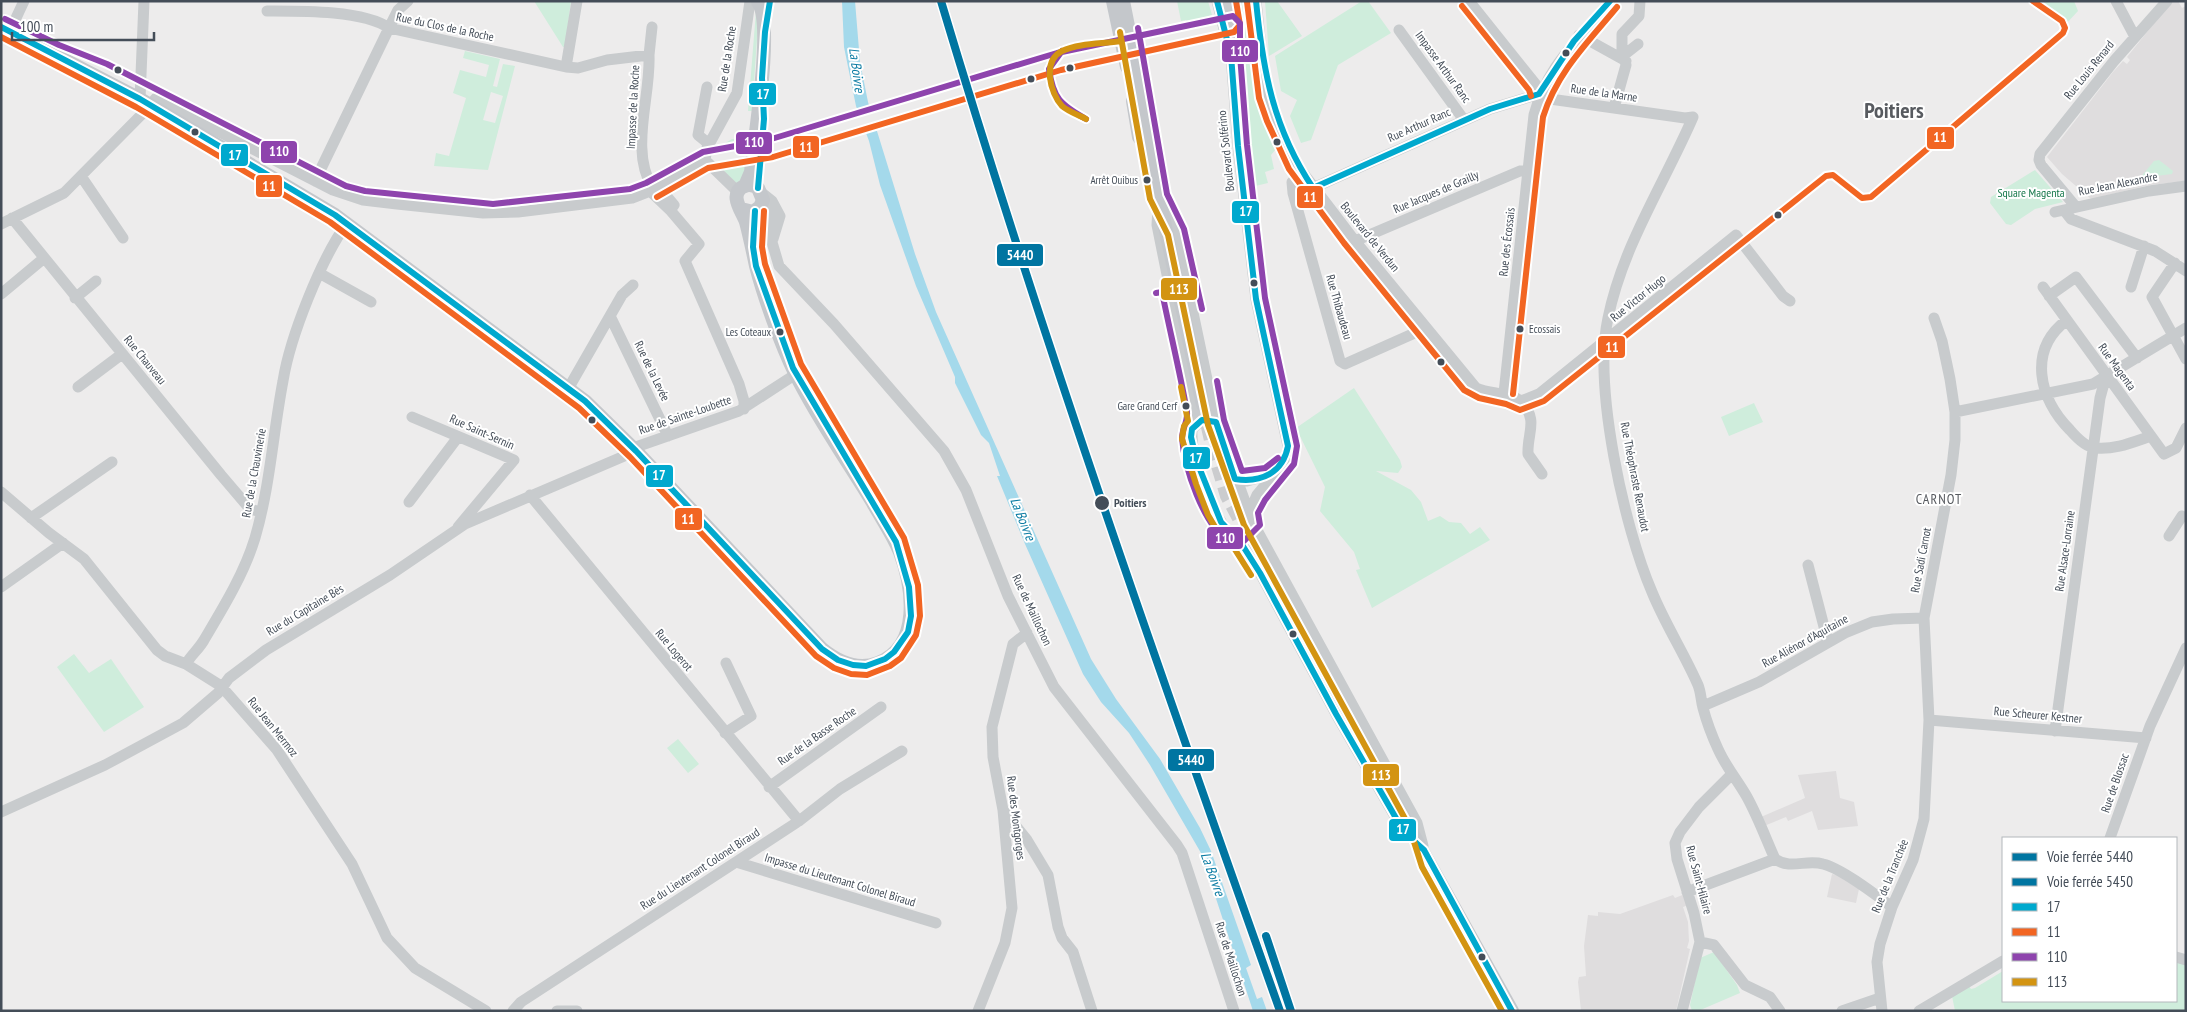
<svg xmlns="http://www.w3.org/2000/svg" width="2187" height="1012" viewBox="0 0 2187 1012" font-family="'PT Sans Narrow',sans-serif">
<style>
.education{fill:#dfddde}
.green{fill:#cfeddc;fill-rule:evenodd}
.water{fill:#a4d9eb}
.pier{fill:#edecec}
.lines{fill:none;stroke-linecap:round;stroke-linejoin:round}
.major-tunnel{stroke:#cbccce;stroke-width:14;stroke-dasharray:14 7;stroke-linecap:butt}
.minor{stroke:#c8cbcd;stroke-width:11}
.major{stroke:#c4c7cb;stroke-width:14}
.bus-1-casing{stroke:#fff;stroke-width:10}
.bus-2-casing{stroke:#fff;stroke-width:10}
.bus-3-casing{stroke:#fff;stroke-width:10}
.bus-4-casing{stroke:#fff;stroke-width:10}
.bus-1{stroke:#00a9ce;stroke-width:6}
.bus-2{stroke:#f26522;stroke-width:6}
.bus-3{stroke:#8e44ad;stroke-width:6}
.bus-4{stroke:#d39412;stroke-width:6}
.rail-1-casing{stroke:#fff;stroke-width:11}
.rail-2-casing{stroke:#fff;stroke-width:11}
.rail-1{stroke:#0075a1;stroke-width:8}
.rail-2{stroke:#0075a1;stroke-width:8}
.bus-dot{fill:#444d58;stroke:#fff;stroke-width:2}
.labels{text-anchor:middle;stroke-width:4;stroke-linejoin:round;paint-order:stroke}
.bus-label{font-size:11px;fill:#444d58;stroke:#fff;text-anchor:end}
.street-label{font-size:12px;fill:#444d58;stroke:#fff}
.park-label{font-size:12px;fill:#16784b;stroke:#fff}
.stop-label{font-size:12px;font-weight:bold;fill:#444d58;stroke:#fff;text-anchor:start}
.water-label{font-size:14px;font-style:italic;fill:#0b7ca3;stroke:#fff}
.neighbourhood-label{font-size:14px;letter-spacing:1px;fill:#585b60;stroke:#fff}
.town-label{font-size:22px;font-weight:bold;fill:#585b60;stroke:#fff}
.line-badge{stroke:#fff;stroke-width:2}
.badge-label{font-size:14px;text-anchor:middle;font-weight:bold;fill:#fff}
</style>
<rect width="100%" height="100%" fill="#edecec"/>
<path class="education" d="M 2172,1 L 2178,1 L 2182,8 L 2186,6 L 2186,181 L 2150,185 L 2091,199 L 2062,174 L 2047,157 L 2113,72 L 2123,61 L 2127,64 L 2130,60 L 2127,57 Z
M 1836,771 L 1840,798 L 1854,802 L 1858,826 L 1818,830 L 1812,811 L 1788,821 L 1786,817 L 1764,826 L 1761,817 L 1805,798 L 1798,775 Z
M 1832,874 L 1840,876 L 1859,889 L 1856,903 L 1827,897 Z
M 1685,894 L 1688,905 L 1683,907 L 1688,922 L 1689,941 L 1687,948 L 1690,949 L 1676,1011 L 1581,1011 L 1578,982 L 1579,977 L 1586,976 L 1584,946 L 1588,915 L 1598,916 L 1598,912 L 1620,914 L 1673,895 L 1675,898 Z"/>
<path class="green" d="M 534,1 L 571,1 L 565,47 L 563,47 Z
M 1177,1 L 1208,1 L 1212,15 L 1187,22 L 1186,20 L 1181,21 Z
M 1236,1 L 1247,1 L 1252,60 L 1259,98 L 1276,149 L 1271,155 L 1274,169 L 1265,172 L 1268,183 L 1251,187 Z
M 1265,1 L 1277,1 L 1302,36 L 1269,56 Z
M 1362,1 L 1368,1 L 1391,33 L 1338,65 L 1311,140 L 1301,143 L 1290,116 L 1297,100 L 1281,91 L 1275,56 Z
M 2027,1 L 2074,1 L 2078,11 L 2065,25 Z
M 756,11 L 759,11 L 752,111 L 748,111 Z
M 465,51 L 500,59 L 493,86 L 497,87 L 503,64 L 515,66 L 488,170 L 434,166 L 436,153 L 449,156 L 466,98 L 453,93 L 460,70 L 486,77 L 489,65 L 463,58 ZM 491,92 L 503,96 L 495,123 L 483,120 Z
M 732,139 L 747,140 L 750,142 L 749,147 L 711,155 L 710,152 Z
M 748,158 C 747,168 746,178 736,183 L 717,164 Z
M 2159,160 L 2173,171 L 2172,174 L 2140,178 L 2154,161 Z
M 2035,170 L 2063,202 L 2035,209 L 2011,225 L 2006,224 L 1990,203 L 1991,197 Z
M 1354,388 L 1400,460 L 1402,467 L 1398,473 L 1376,471 L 1411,490 L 1421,502 L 1428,521 L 1440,516 L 1449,522 L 1461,523 L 1470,534 L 1480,527 L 1490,540 L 1372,608 L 1356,570 L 1360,569 L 1354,552 L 1320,511 L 1325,487 L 1296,428 Z
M 1754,403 L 1763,422 L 1729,436 L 1721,417 Z
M 74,654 L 89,673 L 111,659 L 144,707 L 104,732 L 57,667 Z
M 678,739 L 699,764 L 688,773 L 667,748 Z
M 1714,952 L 1737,985 L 1740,993 L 1698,1011 L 1692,1011 L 1690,1005 L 1700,958 Z
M 2176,962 L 2186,964 L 2186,1011 L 1955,1011 L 1952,996 L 1969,986 L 1971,989 L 1975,988 L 2003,971 L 2003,1001 L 2176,1001 Z"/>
<path class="water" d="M 842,1 L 855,1 L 860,62 L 868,102 L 915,254 L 936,312 L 1091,659 L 1116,699 L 1160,759 L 1200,828 L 1211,851 L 1251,965 L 1246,968 L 1257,999 L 1262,997 L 1267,1011 L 1253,1011 L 1201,853 L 1150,765 L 1129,733 L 1101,702 L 1083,674 L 1025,544 L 997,476 L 1000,476 L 989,443 L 981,435 L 955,383 L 955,377 L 916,286 L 880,185 L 869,141 L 856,106 L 844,47 Z"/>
<path class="pier" d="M 871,107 L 876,125 L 861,130 L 855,112 Z"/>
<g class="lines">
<path class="major-tunnel" d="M 1203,405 L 1213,449 L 1227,496 L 1331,688"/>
<path class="minor" d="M 1217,1 L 1227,41
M 1227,1 L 1231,24 L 1231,55 L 1238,146 L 1256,299 L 1288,446 L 1286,460 L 1257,495 L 1249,513
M 1256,1 L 1264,75 L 1268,96 L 1275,117 L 1297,165 L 1355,241 L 1476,388 C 1491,395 1506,391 1521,401 L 1539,394 L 1736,235 L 1783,296 L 1790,301
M 1469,1 L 1537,86 L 1539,94 L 1550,99 L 1685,118 L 1693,117
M 2116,1 L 2135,37
M 267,11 C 299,11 363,10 389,28 L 398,10 L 408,1
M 1399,30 L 1464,120
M 10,31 L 24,1
M 1579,35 L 1626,61
M 649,55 C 651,97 629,150 653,189
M 1624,55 L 1638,44
M 566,67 L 578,68 L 607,60 L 649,55 L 652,27
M 707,87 L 698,135 L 709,144
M 140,99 L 144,1
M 1614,108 L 1626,65 L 1622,49 L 1622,34 L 1639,16 L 1640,1
M 1693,117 C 1664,184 1623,245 1608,318 C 1593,387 1624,527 1652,592 C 1665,624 1684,653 1698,685 C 1701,692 1701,701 1703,708 C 1707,723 1712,736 1718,749 C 1726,767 1738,781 1747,797 C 1758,817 1766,839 1775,859
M 705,160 L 707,148 L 737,93 L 750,1
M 705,160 L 738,192
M 1302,173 L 1292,182 L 1293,193 L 1340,361 L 1345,364 L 1426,328
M 81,176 L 123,238
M 315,181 L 389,28 L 566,67 L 577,1
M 1313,188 L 1490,109 L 1539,94
M 650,191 L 670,210 L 674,205 L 658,186
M 762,193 L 772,201 L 780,216 L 773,239
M 761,206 L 772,216 L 769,232 L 779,266 L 834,324 L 944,451 L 966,490 L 1008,596 L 1054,687 L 1177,845 L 1182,853 L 1234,1011
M 2076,207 L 2041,165 L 2039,160 L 2040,154 L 2114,61 L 2167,1
M 1158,208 L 1157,225 L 1197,423
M 1164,208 L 1176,232 L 1216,422 L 1252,521 L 1417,823 L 1423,846
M 670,210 L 699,244 L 685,261 L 739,384 L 744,401 L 744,409
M 2064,210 L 2071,219 L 2155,251 L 2186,271
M 2055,212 L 2149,191 L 2186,186
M 12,218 L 221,475 L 250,509 L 261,512
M 1,224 L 64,193 L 151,105 L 155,99 L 333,190 L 363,200 L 397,204 L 483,213 L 518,212 L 632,198 L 650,191 L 705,160
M 1355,241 L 1520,171 L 1528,170
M 2175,263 L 2152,297 L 2186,359
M 319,273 L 371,302
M 2043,287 L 2164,454 L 2176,448 L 2186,428
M 2131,287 L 2144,246
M 1,294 L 43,259
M 2049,296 L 2076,277 L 2137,358
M 75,298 L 96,281
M 611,318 L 668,436
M 2067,320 C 2027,350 2039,399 2070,430 C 2076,437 2086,447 2095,448 C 2115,450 2133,442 2151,436
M 78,387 L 122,354
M 568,389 L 622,295 L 633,285
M 1504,393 L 1534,115 C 1548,63 1579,41 1610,1
M 1521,401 C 1539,421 1527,432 1528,454 L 1542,474
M 1955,412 L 2093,384 L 2186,328
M 412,417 L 514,460 L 458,527
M 1216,422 L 1202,420 L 1192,429 C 1190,455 1211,513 1229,532 L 1241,533 L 1252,521
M 633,448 L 739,411 L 796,374
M 1235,479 L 1247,481 L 1272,474
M 1,492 L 49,533 L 84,559 L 157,650 L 165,656 L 186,664 L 221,686 L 277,750 L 352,864 L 387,938 L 415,968 L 486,1011
M 530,495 L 799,821
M 409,502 L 458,437
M 31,518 L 112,462
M 1234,534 L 1260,573 L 1336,714 L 1404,832 L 1409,837
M 2169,536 L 2182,516
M 1808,565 L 1828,642
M 1,587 L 63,543
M 186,664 C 191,655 199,649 204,640 C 223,608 244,574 255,538 C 270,487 273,433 283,381 C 290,337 321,259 347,223
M 1703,706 L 1759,682 L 1845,633 L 1872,622 L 1893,619 L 1924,618
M 1929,720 L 2146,738
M 2055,731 L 2100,398 L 2106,376
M 725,733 L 751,716 L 726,663
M 769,787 L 881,707
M 1003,810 L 1027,840 L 1048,875 L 1058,927 L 1062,938 L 1073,952 L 1092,1011
M 1,812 L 105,765 L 183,723 L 218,693 L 229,678 L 266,650 L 390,575 L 465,524 L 636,451
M 2110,838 L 2150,726 L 2186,648
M 1775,859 C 1791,870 1806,859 1823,864 C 1841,868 1876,895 1892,907
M 736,862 L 936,923
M 1687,892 L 1775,859
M 1700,942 L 1714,945 L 1745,985 L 1770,997 L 1780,1011
M 2176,957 L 2186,960
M 513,1011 L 521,1002 L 799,821 L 840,789 L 902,751
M 557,1011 L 577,1011
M 978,1011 L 1005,943 L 1012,908 L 1003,810 L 993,757 L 992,727 L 1013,644 L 1027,633
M 1682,1011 L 1700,942 L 1694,913 L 1677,859 L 1675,843 L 1680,832 L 1699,807 L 1732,774
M 1842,1011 L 1880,998
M 1882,1011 L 1877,962 L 1880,944 L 1892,907 L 1913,860 L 1924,819 L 1929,720 L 1924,618 L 1951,475 L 1955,440 L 1955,412 L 1950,379 L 1942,341 L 1934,318
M 1919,1011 L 2003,961"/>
<path class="major" d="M 1113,1 L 1127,67
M 1123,1 L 1149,132 L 1149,151 L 1203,405
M 1,27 L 140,99 L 335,215 L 585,401 L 636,451 L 822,649 C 838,662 858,671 878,663 C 922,646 913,587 900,552 C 893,535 882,519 873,503 C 847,460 817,418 795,373 C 781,344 764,297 756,266 C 753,252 750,237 746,222 C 742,211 728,194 744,186 C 750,184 754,185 758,188 L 763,200 L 760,207 L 753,212 L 741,209
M 1133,101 L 1139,137 L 1149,151
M 745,186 L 751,172 C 754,141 774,23 758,2
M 1331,688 L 1512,1011"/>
<g class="bus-1-casing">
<path id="bus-1" d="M 1217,1 L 1231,55 L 1238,146 L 1256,299 L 1288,446 C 1283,473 1261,483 1235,479 L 1216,422 L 1202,420 L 1192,429 L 1191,437 L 1197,462 L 1221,522 L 1241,543 L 1260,573 L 1336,714 L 1404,832 L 1424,850 L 1512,1011
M 1256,1 C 1263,71 1273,128 1313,188 L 1490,109 L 1539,94 L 1574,41 L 1610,1
M 1,27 L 140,99 L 335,215 L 585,401 L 636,451 L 822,649 L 838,660 L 853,665 L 866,666 L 885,659 L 894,652 L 908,632 L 911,616 L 909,587 L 896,542 L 793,368 L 756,266 L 753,247 L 755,211
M 758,188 L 764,119 L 762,78 L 765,32 L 770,1"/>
</g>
<g class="bus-2-casing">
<path id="bus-2" d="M 1247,2 L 1259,98 L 1267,121 L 1289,169 L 1344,243 L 1464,390 L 1479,398 L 1506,404 L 1520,410 L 1544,401 L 1826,176 L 1833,175 L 1862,198 L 1871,197 L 2063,33 L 2065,28 L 2062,21 L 2033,1
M 1462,6 L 1529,90 L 1531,96
M 1,37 L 136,107 L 330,222 L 579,408 L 630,457 L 816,656 L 834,668 L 851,674 L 867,675 L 890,666 L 901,658 L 916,635 L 920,616 L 918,585 L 904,538 L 801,364 L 765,264 L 762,247 L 764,211
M 657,197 L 708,168 L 773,157 L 1061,70 L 1234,32 L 1240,25 L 1236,1
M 1513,394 L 1543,117 C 1557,72 1588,42 1617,7"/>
</g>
<g class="bus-3-casing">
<path id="bus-3" d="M 5,19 L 59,45 L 107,64 L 346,186 L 365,191 L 493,204 L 630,189 L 646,183 L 703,152 L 768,140 L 1057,53 L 1233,16 L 1240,23 L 1240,55 L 1247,145 L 1265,298 L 1297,446 L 1294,464 L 1265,500 L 1258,513 L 1260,525 L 1244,541 L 1228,541 C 1203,524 1184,467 1182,438 C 1182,429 1188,421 1187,412 C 1180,372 1170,332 1162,292 L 1156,293
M 1138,28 L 1167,194 L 1184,229 L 1202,309
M 1062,51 L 1049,69 C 1053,99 1061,105 1086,119
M 1217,381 L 1224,420 L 1242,471 L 1265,468 L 1278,458"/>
</g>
<g class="bus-4-casing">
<path id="bus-4" d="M 1120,32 L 1150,199 L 1168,235 L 1208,425 L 1244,525 L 1409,826 L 1422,867 L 1502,1011
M 1086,119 C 1079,115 1069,112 1062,106 C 1050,93 1042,61 1062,51 C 1079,43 1102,44 1121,41
M 1181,387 L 1188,421 L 1184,426 L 1182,439 L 1196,484 L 1208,515 L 1218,532 L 1234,548 L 1251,575"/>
</g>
<use href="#bus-1" class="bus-1"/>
<use href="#bus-2" class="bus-2"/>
<use href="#bus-3" class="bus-3"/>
<use href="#bus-4" class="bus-4"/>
<g class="rail-1-casing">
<path id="rail-1" d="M 941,1 C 1043,342 1161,676 1280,1011"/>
</g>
<g class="rail-2-casing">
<path id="rail-2" d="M 1266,936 L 1291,1011"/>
</g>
<use href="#rail-1" class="rail-1"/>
<use href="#rail-2" class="rail-2"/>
</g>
<g class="bus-dot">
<circle cx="1566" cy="53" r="4.5"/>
<circle cx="1070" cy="68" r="4.5"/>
<circle cx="118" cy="70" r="4.5"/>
<circle cx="1031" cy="79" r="4.5"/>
<circle cx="195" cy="132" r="4.5"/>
<circle cx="1277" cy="142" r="4.5"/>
<circle cx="1147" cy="180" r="4.5"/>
<circle cx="1778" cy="215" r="4.5"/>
<circle cx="1254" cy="283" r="4.5"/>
<circle cx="1520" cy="329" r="4.5"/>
<circle cx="780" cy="332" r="4.5"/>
<circle cx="1441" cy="362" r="4.5"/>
<circle cx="1186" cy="406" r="4.5"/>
<circle cx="592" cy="420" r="4.5"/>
<circle cx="1102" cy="503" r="8"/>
<circle cx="1293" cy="634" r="4.5"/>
<circle cx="1482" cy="957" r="4.5"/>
</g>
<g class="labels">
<g class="bus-label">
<text x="1138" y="184">Arrêt Ouibus</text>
<text x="1529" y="333" text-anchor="start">Ecossais</text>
<text x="771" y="336">Les Coteaux</text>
<text x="1177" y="410">Gare Grand Cerf</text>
</g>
<g class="street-label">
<text transform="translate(445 27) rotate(12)" y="4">Rue du Clos de la Roche</text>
<text transform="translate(727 59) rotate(-81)" y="4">Rue de la Roche</text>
<text transform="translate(1443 67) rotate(54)" y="4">Impasse Arthur Ranc</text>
<text transform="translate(2089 70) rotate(-51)" y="4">Rue Louis Renard</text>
<text transform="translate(1604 93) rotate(8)" y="4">Rue de la Marne</text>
<text transform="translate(633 107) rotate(-87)" y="4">Impasse de la Roche</text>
<text transform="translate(1419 125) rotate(-24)" y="4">Rue Arthur Ranc</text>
<text transform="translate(1226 151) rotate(-96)" y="4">Boulevard Solférino</text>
<text transform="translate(2118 184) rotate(-11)" y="4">Rue Jean Alexandre</text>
<text transform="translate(1436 192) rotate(-23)" y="4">Rue Jacques de Grailly</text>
<text transform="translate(1370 237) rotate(51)" y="4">Boulevard de Verdun</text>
<text transform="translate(1507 242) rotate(-84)" y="4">Rue des Écossais</text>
<text transform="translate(1638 298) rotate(-39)" y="4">Rue Victor Hugo</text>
<text transform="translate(1339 307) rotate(74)" y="4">Rue Thibaudeau</text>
<text transform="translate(145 360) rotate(51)" y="4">Rue Chauveau</text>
<text transform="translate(2117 367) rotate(54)" y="4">Rue Magenta</text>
<text transform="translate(652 371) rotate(64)" y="4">Rue de la Levée</text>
<text transform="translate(685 415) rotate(-19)" y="4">Rue de Sainte-Loubette</text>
<text transform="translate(482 432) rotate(24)" y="4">Rue Saint-Sernin</text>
<text transform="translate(254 473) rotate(-80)" y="4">Rue de la Chauvinerie</text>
<text transform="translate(1635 477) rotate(79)" y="4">Rue Théophraste Renaudot</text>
<text transform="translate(2065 551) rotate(-82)" y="4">Rue Alsace-Lorraine</text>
<text transform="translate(1921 560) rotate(-79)" y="4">Rue Sadi Carnot</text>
<text transform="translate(305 610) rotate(-31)" y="4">Rue du Capitaine Bès</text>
<text transform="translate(1032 610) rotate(65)" y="4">Rue de Maillochon</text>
<text transform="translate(1805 641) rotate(-29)" y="4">Rue Aliénor d'Aquitaine</text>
<text transform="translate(674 650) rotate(50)" y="4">Rue Logerot</text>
<text transform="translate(2038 715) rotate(5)" y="4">Rue Scheurer Kestner</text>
<text transform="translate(273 727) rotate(51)" y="4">Rue Jean Mermoz</text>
<text transform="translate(817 736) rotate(-35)" y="4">Rue de la Basse Roche</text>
<text transform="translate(2115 783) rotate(-71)" y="4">Rue de Blossac</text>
<text transform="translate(1016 818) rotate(83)" y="4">Rue des Montgorges</text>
<text transform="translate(700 869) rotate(-33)" y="4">Rue du Lieutenant Colonel Biraud</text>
<text transform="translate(1890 876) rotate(-68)" y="4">Rue de la Tranchée</text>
<text transform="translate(840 880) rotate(17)" y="4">Impasse du Lieutenant Colonel Biraud</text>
<text transform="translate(1699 880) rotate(75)" y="4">Rue Saint-Hilaire</text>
<text transform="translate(1231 959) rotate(72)" y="4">Rue de Maillochon</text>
</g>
<g class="park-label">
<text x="2031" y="197">Square Magenta</text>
</g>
<g class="stop-label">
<text x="1114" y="507">Poitiers</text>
</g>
<g class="water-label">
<text transform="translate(857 70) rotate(82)" y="5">La Boivre</text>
<text transform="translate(1023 519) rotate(68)" y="5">La Boivre</text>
<text transform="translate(1213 874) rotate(70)" y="5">La Boivre</text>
</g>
<g class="neighbourhood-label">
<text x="1939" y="504">CARNOT</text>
</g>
<g class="town-label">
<text x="1894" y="118">Poitiers</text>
</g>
</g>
<g class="line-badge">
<rect x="1221" y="39" width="38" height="24" rx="5" fill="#8e44ad"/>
<rect x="748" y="82" width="29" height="24" rx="5" fill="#00a9ce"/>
<rect x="1926" y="126" width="29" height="24" rx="5" fill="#f26522"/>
<rect x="735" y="131" width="38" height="24" rx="5" fill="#8e44ad"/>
<rect x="792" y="135" width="28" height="24" rx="5" fill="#f26522"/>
<rect x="260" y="140" width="38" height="24" rx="5" fill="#8e44ad"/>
<rect x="220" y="143" width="29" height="24" rx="5" fill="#00a9ce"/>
<rect x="255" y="174" width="28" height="24" rx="5" fill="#f26522"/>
<rect x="1296" y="185" width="28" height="24" rx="5" fill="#f26522"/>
<rect x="1231" y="200" width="29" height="24" rx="5" fill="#00a9ce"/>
<rect x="996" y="243" width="48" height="24" rx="5" fill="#0075a1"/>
<rect x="1160" y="277" width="38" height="24" rx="5" fill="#d39412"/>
<rect x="1597" y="335" width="29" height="24" rx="5" fill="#f26522"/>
<rect x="1182" y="446" width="29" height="24" rx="5" fill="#00a9ce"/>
<rect x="645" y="464" width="29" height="24" rx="5" fill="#00a9ce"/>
<rect x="674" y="507" width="29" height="24" rx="5" fill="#f26522"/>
<rect x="1206" y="526" width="38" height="24" rx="5" fill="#8e44ad"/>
<rect x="1167" y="748" width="48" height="24" rx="5" fill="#0075a1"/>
<rect x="1362" y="763" width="38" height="24" rx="5" fill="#d39412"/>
<rect x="1388" y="818" width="29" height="24" rx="5" fill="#00a9ce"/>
</g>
<g class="badge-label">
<text x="1240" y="56">110</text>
<text x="763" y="99">17</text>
<text x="1940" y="142">11</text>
<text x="754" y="147">110</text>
<text x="806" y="152">11</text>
<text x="279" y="156">110</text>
<text x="235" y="160">17</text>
<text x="269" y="191">11</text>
<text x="1310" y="202">11</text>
<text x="1246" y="216">17</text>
<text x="1020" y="260">5440</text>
<text x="1179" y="294">113</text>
<text x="1612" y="352">11</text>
<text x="1196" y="463">17</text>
<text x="659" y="480">17</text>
<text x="688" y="524">11</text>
<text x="1225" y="543">110</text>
<text x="1191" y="765">5440</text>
<text x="1381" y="780">113</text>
<text x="1403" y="834">17</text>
</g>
<rect width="2187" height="1012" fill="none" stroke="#444d58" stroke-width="5"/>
<rect x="2002" y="837" width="175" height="165" fill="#ffffff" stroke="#b4b8bc"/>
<rect x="2012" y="853" width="25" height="8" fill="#0075a1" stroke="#b4b8bc"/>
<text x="2047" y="862" font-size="15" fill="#444d58">Voie ferrée 5440</text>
<rect x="2012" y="878" width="25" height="8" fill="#0075a1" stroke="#b4b8bc"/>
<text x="2047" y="887" font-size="15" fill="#444d58">Voie ferrée 5450</text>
<rect x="2012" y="903" width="25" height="8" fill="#00a9ce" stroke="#b4b8bc"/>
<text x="2047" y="912" font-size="15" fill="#444d58">17</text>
<rect x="2012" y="928" width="25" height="8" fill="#f26522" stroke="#b4b8bc"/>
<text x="2047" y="937" font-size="15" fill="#444d58">11</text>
<rect x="2012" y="953" width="25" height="8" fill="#8e44ad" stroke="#b4b8bc"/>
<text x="2047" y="962" font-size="15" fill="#444d58">110</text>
<rect x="2012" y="978" width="25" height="8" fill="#d39412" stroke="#b4b8bc"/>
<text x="2047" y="987" font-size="15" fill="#444d58">113</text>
<path d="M12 32v8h142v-8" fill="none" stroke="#444d58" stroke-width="2.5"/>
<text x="20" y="32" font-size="15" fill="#444d58" stroke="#ffffff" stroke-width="4" paint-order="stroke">100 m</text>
</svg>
